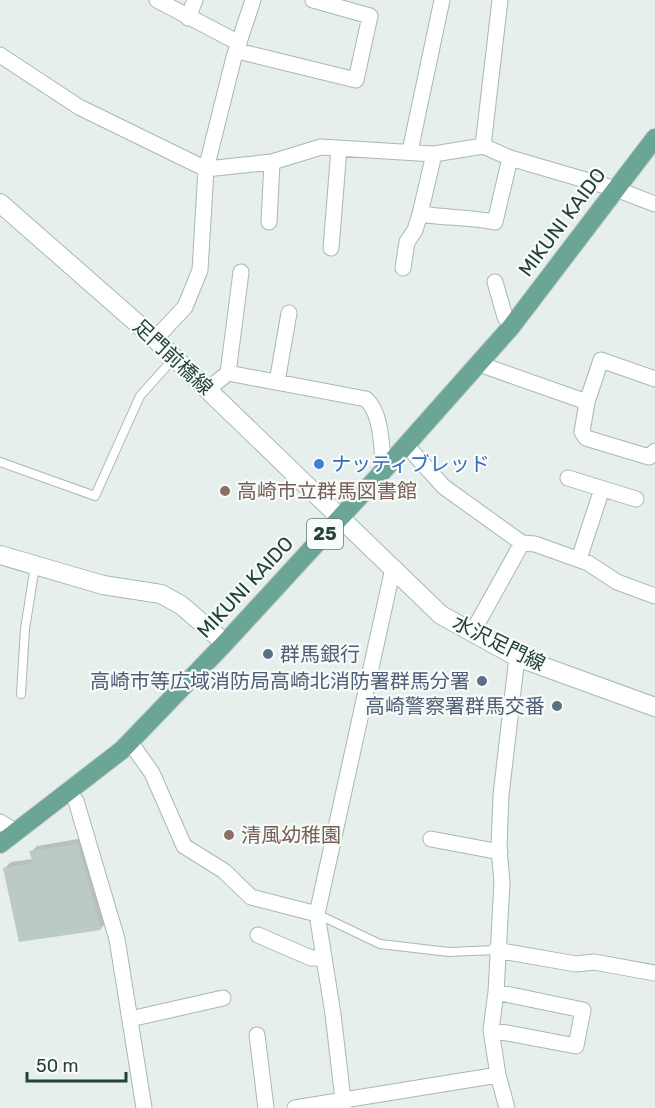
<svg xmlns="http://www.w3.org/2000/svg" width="655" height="1108" viewBox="0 0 655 1108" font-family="Rubik,'Noto Sans JP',sans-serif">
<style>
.shadow{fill:#0003}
.building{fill:#bbcac4}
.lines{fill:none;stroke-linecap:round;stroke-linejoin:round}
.lane-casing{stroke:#a8b8b2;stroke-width:10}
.street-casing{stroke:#a8b8b2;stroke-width:17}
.secondary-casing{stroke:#a4bbb3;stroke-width:20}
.primary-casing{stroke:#c2cac8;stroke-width:20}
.lane{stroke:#fff;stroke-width:8}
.street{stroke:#fff;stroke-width:15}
.secondary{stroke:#fff;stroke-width:18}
.primary{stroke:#6aa596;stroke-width:18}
.shop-dot{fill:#3f7fe0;stroke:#f7fbf9;stroke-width:2}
.education-dot{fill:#8d6e63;stroke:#f7fbf9;stroke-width:2}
.service-dot{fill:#5c6f8a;stroke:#f7fbf9;stroke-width:2}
.labels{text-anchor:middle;stroke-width:4.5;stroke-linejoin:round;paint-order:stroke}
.shield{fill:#f7fbf9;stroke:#637a73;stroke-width:1.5}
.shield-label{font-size:18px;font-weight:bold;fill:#24423a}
.street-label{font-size:20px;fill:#24423a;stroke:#f7fbf9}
.shop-label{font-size:20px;fill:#366cbe;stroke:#f7fbf9;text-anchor:start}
.education-label{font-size:20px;fill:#785e54;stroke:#f7fbf9;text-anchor:start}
.service-label{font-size:20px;fill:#4e5e75;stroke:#f7fbf9;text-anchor:end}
</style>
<rect width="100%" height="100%" fill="#e6efeb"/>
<path class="shadow" d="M 84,838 L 106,923 L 100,929 L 5,868 L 11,862 L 33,859 L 31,852 L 37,846 Z"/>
<path class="building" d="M 78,844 L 101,930 L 19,942 L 3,868 L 33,863 L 29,851 Z"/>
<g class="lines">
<g class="lane-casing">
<path id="lane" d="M 0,462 L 95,496 L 140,396 L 174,358
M 21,694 L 25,629 L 35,566
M 317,914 L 380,944 L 449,952 L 496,950"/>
</g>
<g class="street-casing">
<path id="street" d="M 157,0 L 239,43
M 188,18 L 195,0
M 238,51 L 356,80 L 370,16 L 313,0
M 0,55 L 79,107 L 206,169 L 272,162 L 321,147 L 434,154 L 483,146 L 510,158 L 616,189 L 655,204
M 483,146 L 500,0
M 410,151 L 442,0
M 420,214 C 446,218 470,217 495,222 L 510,158
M 269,222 L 272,162
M 331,248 L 339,149
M 403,268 L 407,242 L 415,230 L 420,214 L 434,154
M 495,282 L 505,317 L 511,327
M 155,339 L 185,307 L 200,270 L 206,169 L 234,57 L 253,0
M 479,364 L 587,402
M 228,373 L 241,272
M 655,379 L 601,360 L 587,402 L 582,432 L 586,438 L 649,457 L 655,451
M 277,382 L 289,313
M 208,389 L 228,373 L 366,399 C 383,415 381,449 384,470
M 406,445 L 444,487 L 522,543 L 535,544 L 588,563 L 617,582 L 655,596
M 568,478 L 636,499
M 579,559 L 602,489
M 472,633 L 522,543
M 130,742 L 152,773 L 184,846 L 224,871 L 251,897 L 317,914
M 69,792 L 76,801 L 117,939 L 144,1108
M 0,822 L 17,832
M 431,839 L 500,852
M 258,935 L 311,958 L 324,957
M 496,950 L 576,964 L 594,962 L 655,973
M 130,1019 L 223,998
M 491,1030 L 576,1046 L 583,1010 L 496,992
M 257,1035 L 266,1108
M 295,1108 L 498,1075
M 344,1108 L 333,1014 L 317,914 L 393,568
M 507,1108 L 498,1075 L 491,1030 L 496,992 L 502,882 L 499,848 L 501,795 L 517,657"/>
</g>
<g class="secondary-casing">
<path id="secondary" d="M 0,203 L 155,339 L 441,615 L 517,657 L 655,707
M 0,555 L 103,585 L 161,594 L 181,605 L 225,643"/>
</g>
<g class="primary-casing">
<path id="primary" d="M 0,844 L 122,750 L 225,643 L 384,470 L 511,327 L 655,138"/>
</g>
<use href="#lane" class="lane"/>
<use href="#street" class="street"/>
<use href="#secondary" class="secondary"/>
<use href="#primary" class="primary"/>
</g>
<circle class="shop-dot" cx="319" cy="464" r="6"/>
<g class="education-dot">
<circle cx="225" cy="491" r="6"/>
<circle cx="229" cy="835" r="6"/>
</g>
<g class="service-dot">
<circle cx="268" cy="654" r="6"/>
<circle cx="482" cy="681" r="6"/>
<circle cx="557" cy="706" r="6"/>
</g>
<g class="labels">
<rect class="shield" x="307" y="519" width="36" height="30" rx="4.5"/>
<g class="shield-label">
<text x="325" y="540">25</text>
</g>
<g class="street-label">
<text transform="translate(562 222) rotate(-53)" y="7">MIKUNI KAIDO</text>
<text transform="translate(173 357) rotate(43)" y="7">足門前橋線</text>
<text transform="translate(245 587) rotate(-47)" y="7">MIKUNI KAIDO</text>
<text transform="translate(499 643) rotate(26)" y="7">水沢足門線</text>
</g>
<g class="shop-label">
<text x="331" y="471">ナッティブレッド</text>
</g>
<g class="education-label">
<text x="237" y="498">高崎市立群馬図書館</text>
<text x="241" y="842">清風幼稚園</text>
</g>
<g class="service-label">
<text x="280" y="661" text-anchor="start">群馬銀行</text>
<text x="470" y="688">高崎市等広域消防局高崎北消防署群馬分署</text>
<text x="545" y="713">高崎警察署群馬交番</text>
</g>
</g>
<path d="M27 1072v9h99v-9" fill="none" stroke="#24423a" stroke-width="3"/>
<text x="36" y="1072" font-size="18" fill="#24423a" stroke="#f7fbf9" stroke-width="4.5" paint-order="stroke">50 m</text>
</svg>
